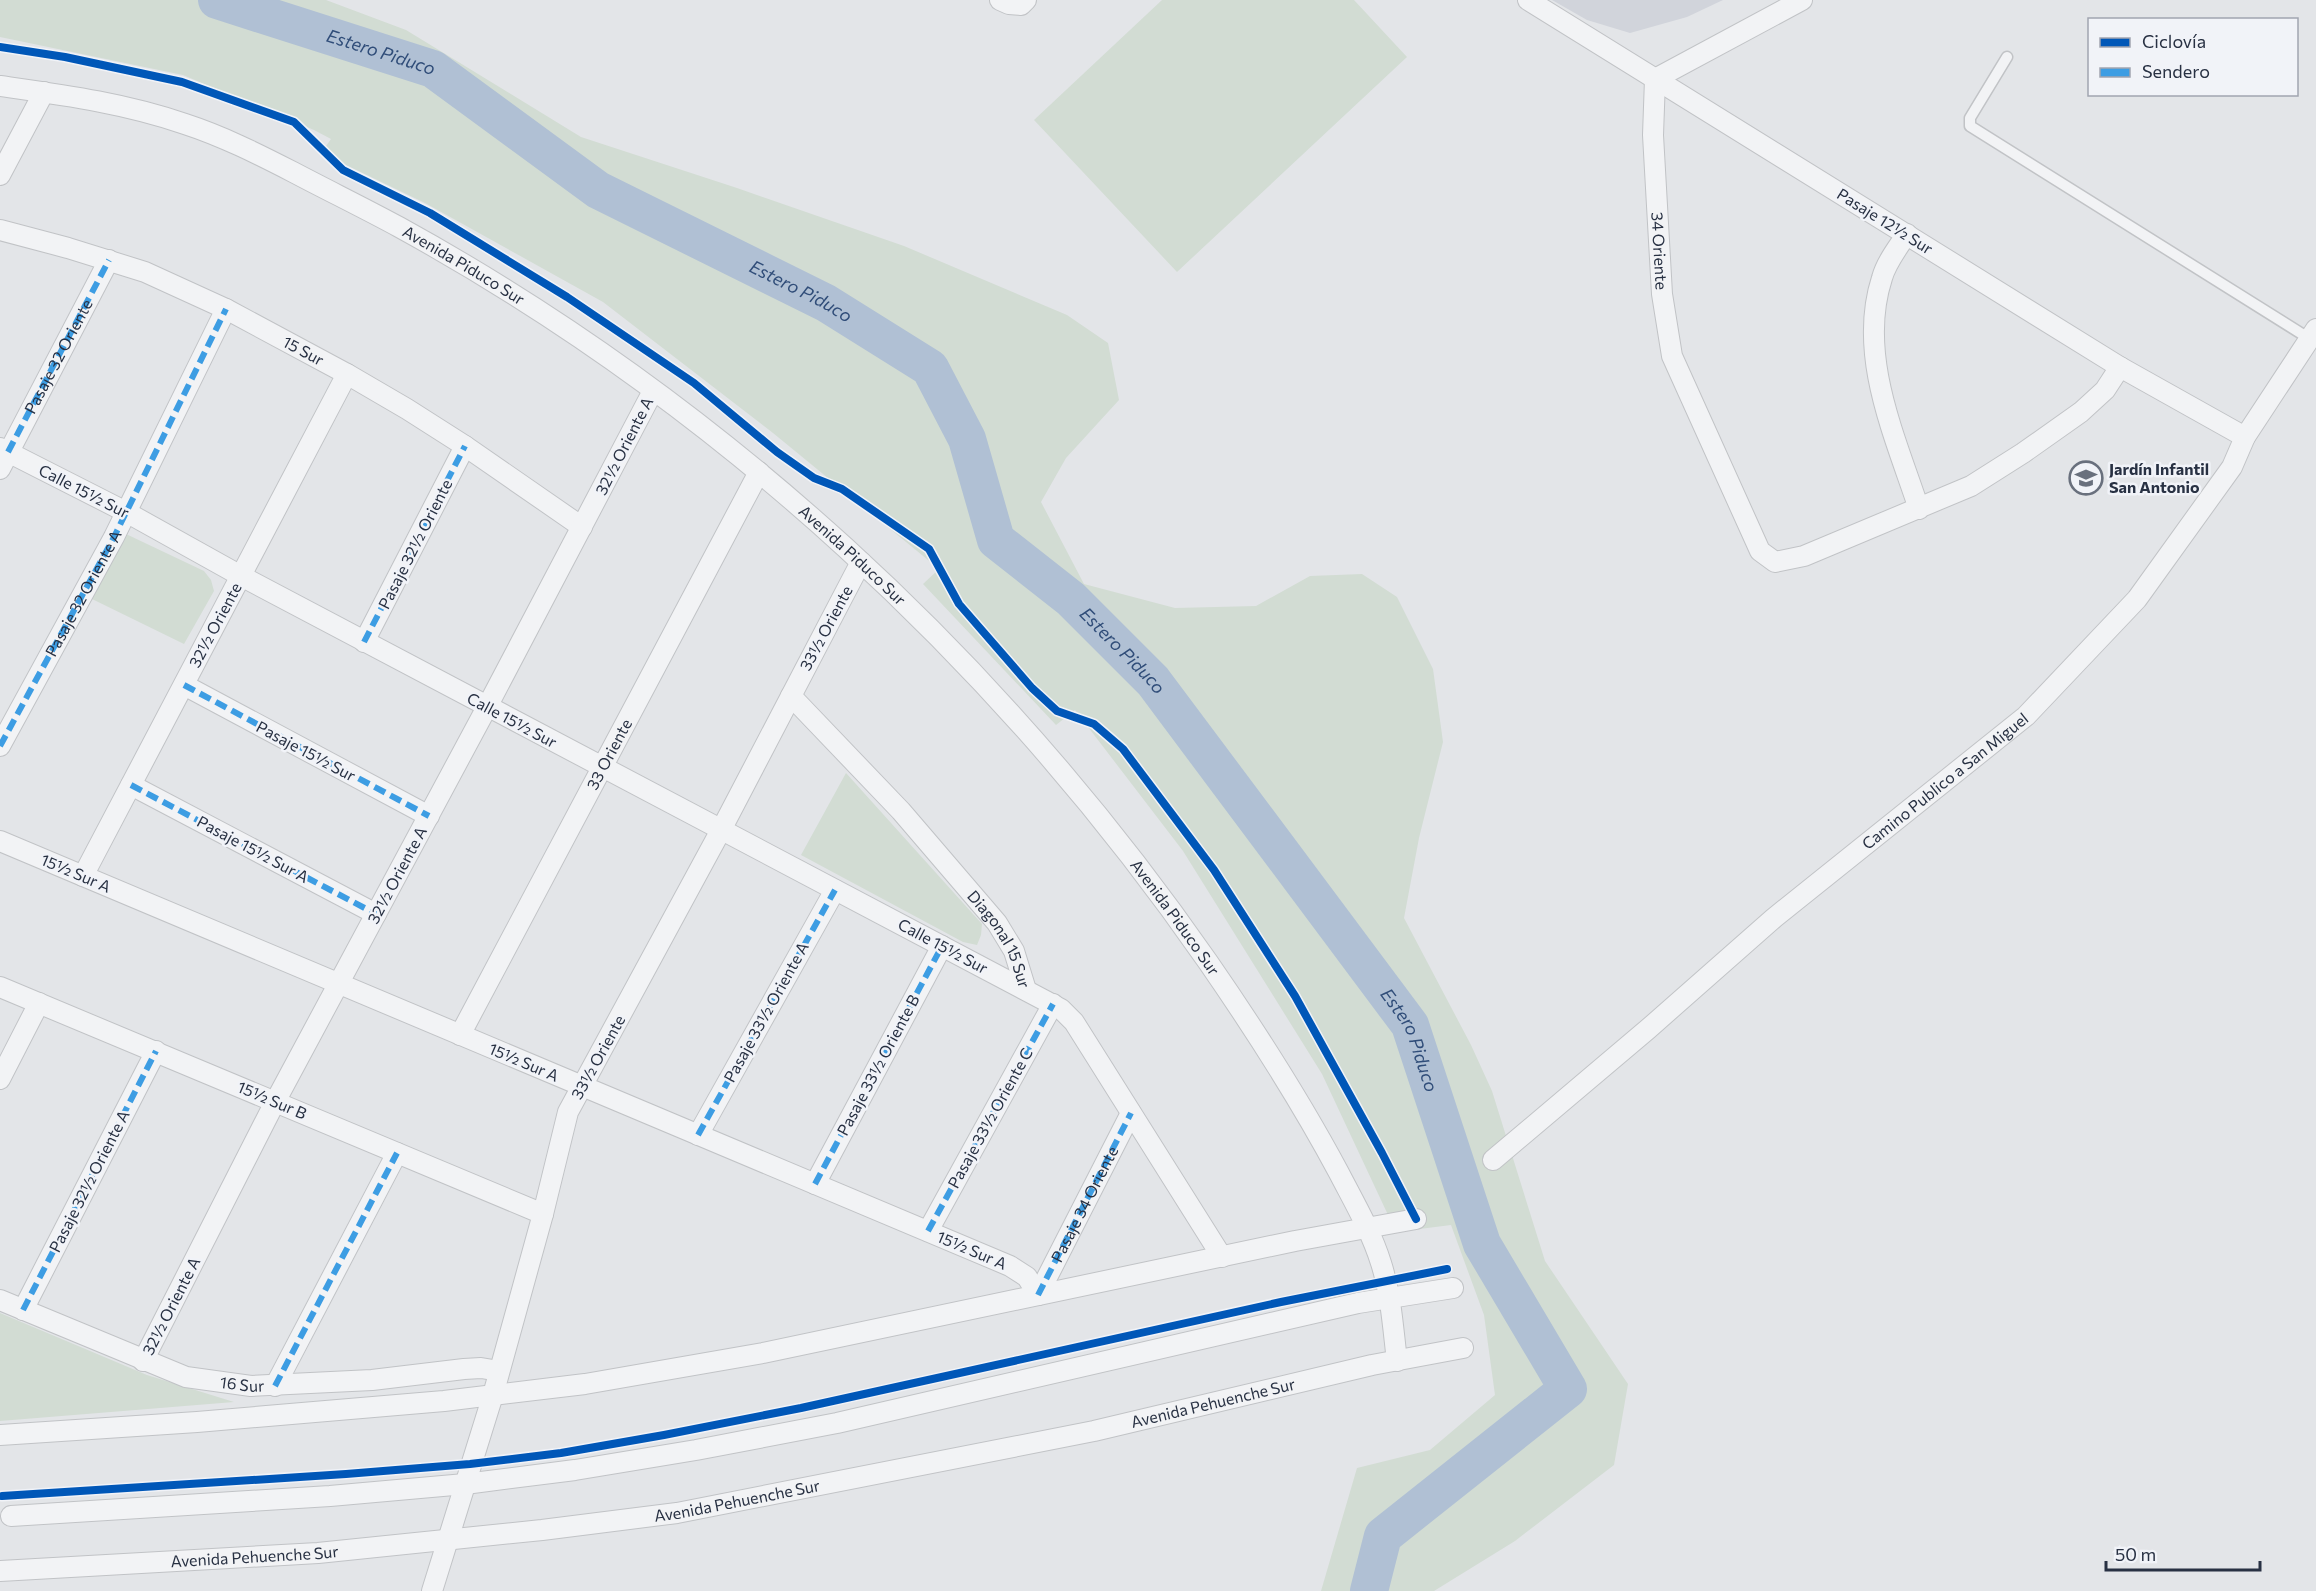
<svg xmlns="http://www.w3.org/2000/svg" width="2316" height="1591" viewBox="0 0 2316 1591" font-family="Commissioner,sans-serif">
<style>
.built{fill:#d1d4db}
.green{fill:#d2dcd3}
.lines{fill:none;stroke-linecap:round;stroke-linejoin:round}
.river{stroke:#b0c0d4;stroke-width:38}
.lane-casing{stroke:#c1c3c6;stroke-width:13}
.street-casing{stroke:#c1c3c6;stroke-width:22}
.lane{stroke:#f2f3f5;stroke-width:10}
.street{stroke:#f2f3f5;stroke-width:20}
.quiet{stroke:#3d9de3;stroke-width:6;stroke-dasharray:12 6;stroke-linecap:butt}
.cycleway-casing{stroke:#f1f3f8;stroke-width:11}
.cycleway{stroke:#0057b8;stroke-width:8}
.labels{text-anchor:middle;stroke-width:5;stroke-linejoin:round;paint-order:stroke}
.street-label{font-size:16px;fill:#283143;stroke:#f1f3f8}
.poi-label{font-size:16px;font-weight:bold;fill:#283143;stroke:#f1f3f8;text-anchor:start}
.water-label{font-size:18px;font-style:italic;fill:#304d79;stroke:#f1f3f8}
</style>
<rect width="100%" height="100%" fill="#e3e5e8"/>
<path class="built" d="M 1552,0 L 1723,0 L 1687,17 L 1630,33 L 1587,20 Z"/>
<path class="green" d="M 0,0 L 326,0 L 406,30 L 581,137 L 737,188 L 904,246 L 1067,315 L 1108,343 L 1119,400 L 1066,458 L 1041,502 L 1084,584 L 1175,608 L 1256,606 L 1310,576 L 1362,574 L 1397,597 L 1433,669 L 1443,742 L 1419,838 L 1404,918 L 1471,1045 L 1492,1091 L 1545,1261 L 1628,1384 L 1614,1465 L 1515,1541 L 1434,1591 L 1321,1591 L 1357,1468 L 1430,1450 L 1495,1395 L 1484,1315 L 1451,1225 L 1396,1232 L 1322,1074 L 1183,851 L 1075,710 L 1056,725 L 923,584 L 939,569 L 773,433 L 603,302 L 425,203 L 321,153 L 331,139 L 314,130 L 183,75 L 0,37 Z
M 1162,0 L 1354,0 L 1407,57 L 1177,272 L 1034,120 Z
M 126,534 L 204,571 L 211,580 L 214,591 L 184,644 L 92,599 Z
M 846,773 L 982,924 L 981,935 L 977,945 L 963,942 L 801,855 Z
M 0,1313 L 147,1375 L 234,1402 L 0,1421 Z"/>
<g class="lines">
<path class="river" id="s1" d="M 217,0 L 433,69 L 598,190 L 826,303 L 930,368 L 967,439 L 996,540 L 1071,599 L 1153,681 L 1410,1025 L 1482,1244 L 1568,1389 L 1383,1536 L 1369,1591"/>
<g class="lane-casing">
<path id="lane" d="M 2007,57 L 1970,118 L 1970,126 L 2310,339"/>
</g>
<g class="street-casing">
<g id="street">
<path d="M 1000,0 L 1009,4 L 1021,5 L 1026,0"/>
<path d="M 1528,0 L 2120,367 L 2245,437"/>
<path id="s2" d="M 1802,0 L 1655,79 L 1653,135 L 1662,294 L 1672,356 L 1760,551 L 1775,562 L 1804,556 L 1971,486 L 2023,453 L 2081,412 L 2105,390 L 2120,367"/>
<path id="s3" d="M 0,86 C 63,95 124,103 185,124 C 222,136 258,154 293,172 C 329,191 364,208 399,227 C 721,404 999,661 1208,962 C 1255,1030 1300,1100 1339,1173 C 1354,1202 1371,1231 1381,1263 C 1391,1294 1393,1328 1397,1361"/>
<path d="M 0,175 L 44,92"/>
<path id="s4" d="M 0,230 L 68,248 L 145,272 L 226,309 L 347,374 L 407,409 L 465,446 L 582,527"/>
<path d="M 1907,234 C 1898,247 1886,263 1882,278 C 1857,355 1895,436 1919,509"/>
<path d="M 0,448 L 126,512 L 241,576 L 1061,1009 L 1074,1022 L 1222,1257"/>
<path d="M 0,469 L 109,260"/>
<path d="M 364,642 L 465,446"/>
<path d="M 184,685 L 429,816"/>
<path id="s5" d="M 791,696 L 901,811 L 997,923 L 1014,951 L 1026,990"/>
<path d="M 0,746 L 114,537 L 226,309"/>
<path d="M 131,785 L 376,914"/>
<path d="M 0,841 L 1010,1266 L 1027,1277 L 1038,1295"/>
<path d="M 83,876 L 347,374"/>
<path d="M 0,987 L 543,1214"/>
<path id="s6" d="M 460,1035 L 759,472"/>
<path d="M 0,1079 L 39,1003"/>
<path d="M 698,1135 L 835,890"/>
<path id="s7" d="M 1493,1160 L 1648,1029 L 1774,918 L 2026,716 L 2137,599 L 2232,467 L 2245,437 L 2316,329"/>
<path d="M 815,1184 L 942,946"/>
<path d="M 928,1231 L 1053,1004"/>
<path id="s8" d="M 1038,1295 L 1131,1113"/>
<path id="s9" d="M 0,1300 L 186,1377 L 251,1386 L 372,1380 L 464,1369 L 481,1368 L 499,1371"/>
<path d="M 23,1310 L 156,1051"/>
<path d="M 143,1361 L 275,1102 L 487,707 L 653,391"/>
<path d="M 275,1386 L 397,1153"/>
<path d="M 0,1435 L 197,1422 L 444,1401 L 585,1384 L 763,1353 L 1295,1241 L 1416,1219"/>
<path d="M 11,1516 L 330,1496 L 465,1484 L 575,1470 L 696,1450 L 837,1423 L 1358,1303 L 1453,1288"/>
<path id="s10" d="M 0,1571 L 318,1553 L 542,1530 L 677,1513 L 1094,1431 L 1372,1365 L 1463,1348"/>
<path d="M 432,1591 L 493,1395 L 543,1214 L 568,1112 L 721,830 L 861,562"/>
</g>
</g>
<use href="#lane" class="lane"/>
<use href="#street" class="street"/>
<g class="quiet">
<path id="s11" d="M 8,452 L 109,260"/>
<path d="M 364,642 L 465,446"/>
<path d="M 184,685 L 429,816"/>
<path id="s12" d="M 0,746 L 114,537 L 226,309"/>
<path d="M 131,785 L 376,914"/>
<path d="M 698,1135 L 835,890"/>
<path d="M 815,1184 L 942,946"/>
<path d="M 928,1231 L 1053,1004"/>
<path d="M 1038,1295 L 1131,1113"/>
<path d="M 23,1310 L 156,1051"/>
<path d="M 275,1386 L 397,1153"/>
</g>
<g class="cycleway-casing">
<path id="cycleway" d="M 0,47 L 65,57 L 182,82 L 294,122 L 343,170 L 430,213 L 567,297 L 694,383 L 777,452 L 814,478 L 842,489 L 929,549 L 959,604 L 1032,688 L 1057,711 L 1094,724 L 1123,749 L 1214,870 L 1295,996 L 1382,1153 L 1416,1219
M 2,1496 L 346,1474 L 470,1464 L 561,1453 L 664,1435 L 801,1408 L 1281,1302 L 1447,1269"/>
</g>
<use href="#cycleway" class="cycleway"/>
</g>
<defs>
<g id="school-ring" transform="scale(1.725)"><circle r="9.5" fill="#f1f3f8" stroke="#69707d" stroke-width="1.5"/><path d="M0-5L7-2L0 1L-7-2ZM-4 1L0 2.5L4 1V4Q0 6-4 4Z" fill="#69707d"/></g>
</defs>
<g fill-rule="evenodd">
<use href="#school-ring" x="2086" y="478"/>
</g>
<g class="labels">
<g class="street-label">
<text transform="translate(1885 221) rotate(32)" y="6">Pasaje 12½ Sur</text>
<text dy="6" stroke="none"><textPath href="#s2" startOffset="339">34 Oriente</textPath></text>
<text dy="6" stroke="none"><textPath href="#s3" startOffset="502">Avenida Piduco Sur</textPath></text>
<text dy="6" stroke="none"><textPath href="#s4" startOffset="328">15 Sur</textPath></text>
<text dy="6" stroke="none"><textPath href="#s11" startOffset="108">Pasaje 32 Oriente</textPath></text>
<text transform="translate(624 446) rotate(-63)" y="6">32½ Oriente A</text>
<text transform="translate(84 491) rotate(27)" y="6">Calle 15½ Sur</text>
<text transform="translate(415 544) rotate(-63)" y="6">Pasaje 32½ Oriente</text>
<text dy="6" stroke="none"><textPath href="#s3" startOffset="988">Avenida Piduco Sur</textPath></text>
<text dy="6" stroke="none"><textPath href="#s12" startOffset="174">Pasaje 32 Oriente A</textPath></text>
<text transform="translate(215 625) rotate(-62)" y="6">32½ Oriente</text>
<text transform="translate(826 628) rotate(-62)" y="6">33½ Oriente</text>
<text transform="translate(512 720) rotate(28)" y="6">Calle 15½ Sur</text>
<text transform="translate(306 751) rotate(28)" y="6">Pasaje 15½ Sur</text>
<text dy="6" stroke="none"><textPath href="#s6" startOffset="318">33 Oriente</textPath></text>
<text dy="6" stroke="none"><textPath href="#s7" startOffset="590">Camino Publico a San Miguel</textPath></text>
<text transform="translate(253 849) rotate(28)" y="6">Pasaje 15½ Sur A</text>
<text transform="translate(76 873) rotate(23)" y="6">15½ Sur A</text>
<text transform="translate(397 875) rotate(-62)" y="6">32½ Oriente A</text>
<text dy="6" stroke="none"><textPath href="#s3" startOffset="1474">Avenida Piduco Sur</textPath></text>
<text dy="6" stroke="none"><textPath href="#s5" startOffset="322">Diagonal 15 Sur</textPath></text>
<text transform="translate(943 946) rotate(28)" y="6">Calle 15½ Sur</text>
<text transform="translate(766 1012) rotate(-61)" y="6">Pasaje 33½ Oriente A</text>
<text transform="translate(598 1057) rotate(-61)" y="6">33½ Oriente</text>
<text transform="translate(524 1062) rotate(23)" y="6">15½ Sur A</text>
<text transform="translate(878 1065) rotate(-62)" y="6">Pasaje 33½ Oriente B</text>
<text transform="translate(272 1100) rotate(23)" y="6">15½ Sur B</text>
<text transform="translate(990 1118) rotate(-61)" y="6">Pasaje 33½ Oriente C</text>
<text transform="translate(89 1181) rotate(-63)" y="6">Pasaje 32½ Oriente A</text>
<text dy="6" stroke="none"><textPath href="#s8" startOffset="102">Pasaje 34 Oriente</textPath></text>
<text transform="translate(972 1250) rotate(23)" y="6">15½ Sur A</text>
<text transform="translate(171 1306) rotate(-63)" y="6">32½ Oriente A</text>
<text dy="6" stroke="none"><textPath href="#s9" startOffset="258">16 Sur</textPath></text>
<text dy="6" stroke="none"><textPath href="#s10" startOffset="1227">Avenida Pehuenche Sur</textPath></text>
<text dy="6" stroke="none"><textPath href="#s10" startOffset="741">Avenida Pehuenche Sur</textPath></text>
<text dy="6" stroke="none"><textPath href="#s10" startOffset="255">Avenida Pehuenche Sur</textPath></text>
</g>
<g class="poi-label">
<text x="2109" y="475">Jardín Infantil<tspan x="2109" dy="18">San Antonio</tspan></text>
</g>
<g class="water-label">
<text dy="6" stroke="none"><textPath href="#s1" startOffset="172">Estero Piduco</textPath></text>
<text dy="6" stroke="none"><textPath href="#s1" startOffset="658">Estero Piduco</textPath></text>
<text dy="6" stroke="none"><textPath href="#s1" startOffset="1162">Estero Piduco</textPath></text>
<text dy="6" stroke="none"><textPath href="#s1" startOffset="1648">Estero Piduco</textPath></text>
</g>
</g>
<rect x="2088" y="18" width="210" height="78" fill="#f1f3f8" stroke="#a1a5b0" stroke-width="1.5"/>
<rect x="2100" y="38" width="30" height="9" fill="#0057b8" stroke="#a1a5b0" stroke-width="1.5"/>
<text x="2142" y="48" font-size="18" fill="#283143">Ciclovía</text>
<rect x="2100" y="68" width="30" height="9" fill="#3d9de3" stroke="#a1a5b0" stroke-width="1.5"/>
<text x="2142" y="78" font-size="18" fill="#283143">Sendero</text>
<path d="M2106 1561v9h154v-9" fill="none" stroke="#283143" stroke-width="3"/>
<text x="2115" y="1561" font-size="18" fill="#283143" stroke="#f1f3f8" stroke-width="4.5" paint-order="stroke">50 m</text>
</svg>
